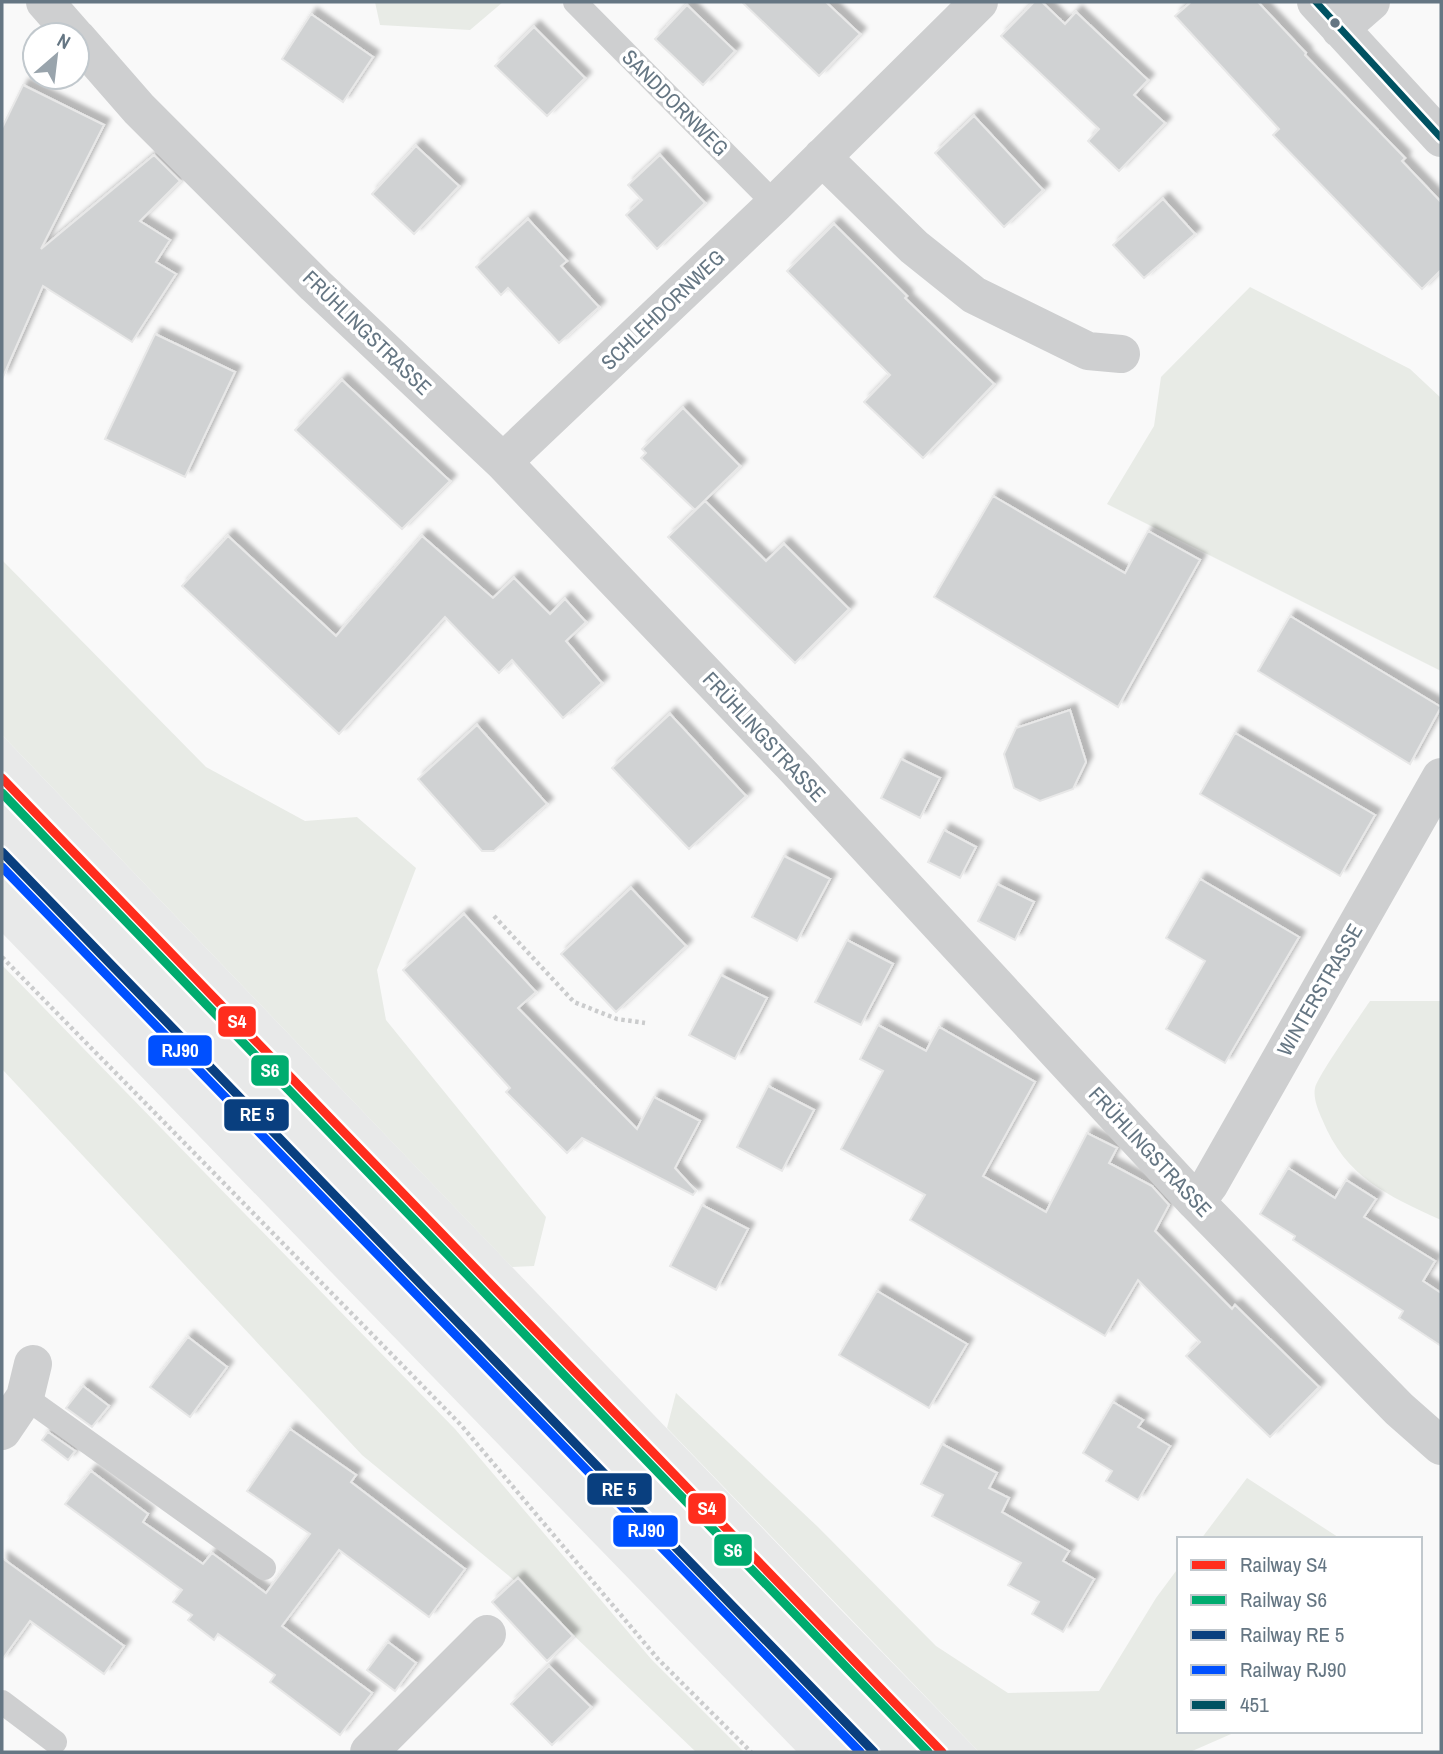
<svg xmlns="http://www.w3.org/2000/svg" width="1443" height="1754" viewBox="0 0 1443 1754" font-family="'Archivo Narrow',sans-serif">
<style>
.built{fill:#e8e9e9}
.green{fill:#e8ebe6}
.building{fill:#d0d2d3;stroke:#e8e8e8;stroke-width:2;filter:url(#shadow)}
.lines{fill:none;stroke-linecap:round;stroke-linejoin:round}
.path{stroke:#cbcccd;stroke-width:4.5;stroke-dasharray:3.5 3.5;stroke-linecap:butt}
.service{stroke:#cecfd0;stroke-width:24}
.minor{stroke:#cecfd0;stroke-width:38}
.bus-1-casing{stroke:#fff;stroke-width:12}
.bus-1{stroke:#005262;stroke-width:7}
.rail-1-casing{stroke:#fff;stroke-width:14}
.rail-2-casing{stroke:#fff;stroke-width:14}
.rail-3-casing{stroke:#fff;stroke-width:14}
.rail-4-casing{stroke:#fff;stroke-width:14}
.rail-1{stroke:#ff2d1d;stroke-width:9}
.rail-2{stroke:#00ac6f;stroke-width:9}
.rail-3{stroke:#093f7f;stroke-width:9}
.rail-4{stroke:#0050ff;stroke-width:9}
.bus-dot{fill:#657683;stroke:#fff;stroke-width:2.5}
.labels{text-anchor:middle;stroke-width:7;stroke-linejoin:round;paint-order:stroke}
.street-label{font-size:21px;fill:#657683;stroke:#fff}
.line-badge{stroke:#fff;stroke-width:2.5}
.badge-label{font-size:19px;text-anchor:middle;font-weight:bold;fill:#fff}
</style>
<defs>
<filter id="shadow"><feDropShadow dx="6" dy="-6" stdDeviation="2" flood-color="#0004"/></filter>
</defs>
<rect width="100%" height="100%" fill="#f9f9f9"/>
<path class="built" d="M 2,735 L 839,1608 L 979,1752 L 797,1752 L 2,933 Z"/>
<path class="green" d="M 375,2 L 503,2 L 470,30 L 380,25 Z
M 1250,287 L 1410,369 L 1441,398 L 1441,671 L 1107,504 L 1154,426 L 1161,377 Z
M 2,560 L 206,767 L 305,821 L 357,817 L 416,868 L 377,970 L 386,1020 L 546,1217 L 534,1266 L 512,1267 L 2,735 Z
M 2,965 L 455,1429 L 652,1660 L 744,1752 L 696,1752 L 526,1590 L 362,1455 L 2,1069 Z
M 1370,1001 L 1441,1001 L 1441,1220 C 1387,1195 1346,1178 1322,1119 C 1318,1110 1313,1098 1315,1088 C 1317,1077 1360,1016 1370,1001 Z
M 676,1393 L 818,1527 L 936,1646 L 1008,1693 L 1099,1691 L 1156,1598 L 1179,1567 L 1179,1731 L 1238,1731 L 1190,1752 L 979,1752 L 667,1428 Z
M 1247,1478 L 1341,1539 L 1201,1539 Z"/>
<path class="building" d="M 742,2 L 826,2 L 860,34 L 819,76 Z
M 1034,2 L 1042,2 L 1065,24 L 1076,12 L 1148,80 L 1134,95 L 1165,123 L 1119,171 L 1088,141 L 1099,129 L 1001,36 Z
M 1191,2 L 1258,2 L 1306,53 L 1305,55 L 1405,158 L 1402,161 L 1441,202 L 1441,270 L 1422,289 L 1273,135 L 1279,129 L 1175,16 Z
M 687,5 L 735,51 L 703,85 L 655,39 Z
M 311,14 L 373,57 L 343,102 L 282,59 Z
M 534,27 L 585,78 L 547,116 L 495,66 Z
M 23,85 L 104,125 L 41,249 L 154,155 L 180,181 L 140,221 L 170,240 L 156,262 L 176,274 L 132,342 L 43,286 L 2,379 L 2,128 Z
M 974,116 L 1043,190 L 1004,227 L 935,153 Z
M 416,146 L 459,186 L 414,234 L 372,194 Z
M 660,155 L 705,203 L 657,249 L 626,215 L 642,200 L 628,185 Z
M 1163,199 L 1195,234 L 1144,278 L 1113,245 Z
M 528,219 L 567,261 L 561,266 L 599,307 L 559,343 L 508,288 L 501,295 L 476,267 Z
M 834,224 L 907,296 L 905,298 L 994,384 L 923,458 L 864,402 L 890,375 L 787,271 Z
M 155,334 L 235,372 L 185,477 L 105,439 Z
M 342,380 L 450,481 L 402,529 L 295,430 Z
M 683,408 L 740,466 L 695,510 L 641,458 L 646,453 L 642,449 Z
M 993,496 L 1125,573 L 1148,531 L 1200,560 L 1118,707 L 934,597 Z
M 705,501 L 766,561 L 784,544 L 849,609 L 795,663 L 668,537 Z
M 228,536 L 336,636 L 422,536 L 493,598 L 514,578 L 550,614 L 565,599 L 586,622 L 566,641 L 602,683 L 563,718 L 512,660 L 499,673 L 445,617 L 339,734 L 182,586 Z
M 1290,616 L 1441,707 L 1410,764 L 1258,671 Z
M 1070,710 L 1086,762 L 1073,789 L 1040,801 L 1014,788 L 1004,754 L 1016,728 Z
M 670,714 L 746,796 L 689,849 L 612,768 Z
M 477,725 L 547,804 L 494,851 L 482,851 L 418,779 Z
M 1235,733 L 1375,815 L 1340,876 L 1200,794 Z
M 901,759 L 940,778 L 920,818 L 881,798 Z
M 944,830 L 976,847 L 960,878 L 928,862 Z
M 784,856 L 830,879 L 797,941 L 752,917 Z
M 1200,879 L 1299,937 L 1225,1063 L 1166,1029 L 1205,961 L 1166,938 Z
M 997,884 L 1034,902 L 1015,940 L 978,921 Z
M 631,888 L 686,946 L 616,1012 L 561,954 Z
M 464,914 L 536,992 L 518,1008 L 637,1129 L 654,1097 L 700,1121 L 675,1168 L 696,1191 L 693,1195 L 582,1138 L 567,1153 L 506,1092 L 510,1088 L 403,970 Z
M 847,940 L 893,964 L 861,1025 L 815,1002 Z
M 721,975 L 767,998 L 735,1059 L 689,1035 Z
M 878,1025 L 926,1051 L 939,1027 L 1035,1082 L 983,1176 L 1046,1212 L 1087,1133 L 1117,1148 L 1109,1163 L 1152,1186 L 1169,1205 L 1155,1231 L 1232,1309 L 1235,1305 L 1319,1387 L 1270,1437 L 1186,1356 L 1200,1342 L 1138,1280 L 1105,1336 L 910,1220 L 925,1195 L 841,1149 L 883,1071 L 860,1059 Z
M 768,1086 L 814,1110 L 782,1171 L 737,1147 Z
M 1288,1168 L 1335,1198 L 1346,1180 L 1376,1199 L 1364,1217 L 1435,1261 L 1423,1281 L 1441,1293 L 1441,1346 L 1399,1318 L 1403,1311 L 1293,1240 L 1295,1236 L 1260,1214 Z
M 702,1205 L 748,1229 L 716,1290 L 670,1266 Z
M 877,1291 L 967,1344 L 929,1408 L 839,1355 Z
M 188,1337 L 227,1367 L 190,1417 L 150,1387 Z
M 83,1386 L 109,1406 L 92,1427 L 66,1408 Z
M 1113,1402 L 1143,1420 L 1138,1427 L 1170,1446 L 1138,1500 L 1106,1481 L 1112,1471 L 1083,1453 Z
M 290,1429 L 356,1475 L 351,1482 L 465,1569 L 429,1617 L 339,1550 L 282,1626 L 372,1693 L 340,1735 L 270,1682 L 275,1675 L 218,1634 L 214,1640 L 188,1620 L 192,1615 L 173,1602 L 182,1590 L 65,1504 L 91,1471 L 148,1514 L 143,1522 L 203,1564 L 212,1553 L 266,1593 L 310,1534 L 247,1491 Z
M 48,1432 L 75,1451 L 68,1460 L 42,1440 Z
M 942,1444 L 997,1473 L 989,1488 L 1009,1498 L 1002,1512 L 1069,1551 L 1063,1561 L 1094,1579 L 1063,1632 L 1032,1614 L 1039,1602 L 1008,1585 L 1021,1563 L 932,1516 L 943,1495 L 921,1484 Z
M 2,1558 L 124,1646 L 104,1674 L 30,1621 L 2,1660 Z
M 518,1578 L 573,1636 L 547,1661 L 492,1602 Z
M 388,1642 L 416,1663 L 395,1691 L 367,1670 Z
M 549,1666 L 591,1707 L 552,1745 L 511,1704 Z"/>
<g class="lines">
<path class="path" d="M 494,916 L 574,1002 L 617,1019 L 645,1023
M 2,957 L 461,1425 L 658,1659 L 751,1752"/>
<path class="service" d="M 575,2 L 775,204
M 25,1397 L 264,1568
M 2,1702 L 55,1742"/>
<path class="minor" d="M 45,2 L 74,35
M 1316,2 L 1441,138
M 1340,29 L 1371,2
M 77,38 L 139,109 L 315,285 L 503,462 L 795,768 L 1196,1202 L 1399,1409 L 1441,1446
M 822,157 L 914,247 L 974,295 L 1088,351 L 1121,354
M 503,462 L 775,204 L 979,2
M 1196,1202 L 1209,1185 L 1441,777
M 2,1431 L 25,1397 L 33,1364
M 369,1752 L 487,1634"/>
<g class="bus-1-casing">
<path id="bus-1" d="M 1316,2 L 1441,138"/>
</g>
<use href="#bus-1" class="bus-1"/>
<g class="rail-1-casing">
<path id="rail-1" d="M 2,778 L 942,1752"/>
</g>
<g class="rail-2-casing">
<path id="rail-2" d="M 2,793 L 928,1752"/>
</g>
<g class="rail-3-casing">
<path id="rail-3" d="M 2,852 L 874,1752"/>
</g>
<g class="rail-4-casing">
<path id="rail-4" d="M 2,867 L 860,1752"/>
</g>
<use href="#rail-1" class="rail-1"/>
<use href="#rail-2" class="rail-2"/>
<use href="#rail-3" class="rail-3"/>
<use href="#rail-4" class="rail-4"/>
</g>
<circle class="bus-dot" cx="1335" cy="23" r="6"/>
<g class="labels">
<g class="street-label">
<text transform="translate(675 103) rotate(45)" y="7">SANDDORNWEG</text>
<text transform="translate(663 310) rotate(-44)" y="7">SCHLEHDORNWEG</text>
<text transform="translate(367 333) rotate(44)" y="7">FRÜHLINGSTRASSE</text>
<text transform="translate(764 737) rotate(47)" y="7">FRÜHLINGSTRASSE</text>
<text transform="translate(1320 990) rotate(-60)" y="7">WINTERSTRASSE</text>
<text transform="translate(1150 1152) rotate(47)" y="7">FRÜHLINGSTRASSE</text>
</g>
</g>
<g class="line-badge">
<rect x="217" y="1005" width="40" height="33" rx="7" fill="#ff2d1d"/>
<rect x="147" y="1034" width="66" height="33" rx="7" fill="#0050ff"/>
<rect x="250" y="1054" width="40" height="33" rx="7" fill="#00ac6f"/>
<rect x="223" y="1098" width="67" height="34" rx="7" fill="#093f7f"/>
<rect x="586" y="1472" width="67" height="34" rx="7" fill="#093f7f"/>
<rect x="687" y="1492" width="40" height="33" rx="7" fill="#ff2d1d"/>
<rect x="612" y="1514" width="67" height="34" rx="7" fill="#0050ff"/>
<rect x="713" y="1533" width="40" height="34" rx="7" fill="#00ac6f"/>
</g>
<g class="badge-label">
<text x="237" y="1028">S4</text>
<text x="180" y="1057">RJ90</text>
<text x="270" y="1077">S6</text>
<text x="257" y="1121">RE 5</text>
<text x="619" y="1496">RE 5</text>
<text x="707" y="1515">S4</text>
<text x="646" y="1537">RJ90</text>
<text x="733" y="1557">S6</text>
</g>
<rect width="1443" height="1754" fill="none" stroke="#657683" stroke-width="7"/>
<rect x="1177" y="1537" width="245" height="196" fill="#ffffff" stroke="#c1c8cd" stroke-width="2"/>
<rect x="1191" y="1560" width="35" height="10" fill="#ff2d1d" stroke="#c1c8cd" stroke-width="2"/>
<text x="1240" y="1572" font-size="21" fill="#657683">Railway S4</text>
<rect x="1191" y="1595" width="35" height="10" fill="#00ac6f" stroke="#c1c8cd" stroke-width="2"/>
<text x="1240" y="1607" font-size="21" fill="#657683">Railway S6</text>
<rect x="1191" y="1630" width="35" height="10" fill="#093f7f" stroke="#c1c8cd" stroke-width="2"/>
<text x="1240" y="1642" font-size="21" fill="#657683">Railway RE 5</text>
<rect x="1191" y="1665" width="35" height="10" fill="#0050ff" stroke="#c1c8cd" stroke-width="2"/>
<text x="1240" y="1677" font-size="21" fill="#657683">Railway RJ90</text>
<rect x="1191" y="1700" width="35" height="10" fill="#005262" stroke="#c1c8cd" stroke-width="2"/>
<text x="1240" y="1712" font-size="21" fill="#657683">451</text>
<g transform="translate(56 56) rotate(28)"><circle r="33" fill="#ffffff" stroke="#c1c8cd" stroke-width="2"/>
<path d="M0-5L12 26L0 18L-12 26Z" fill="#99a4ac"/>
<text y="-10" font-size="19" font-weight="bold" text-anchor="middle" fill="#657683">N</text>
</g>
</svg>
